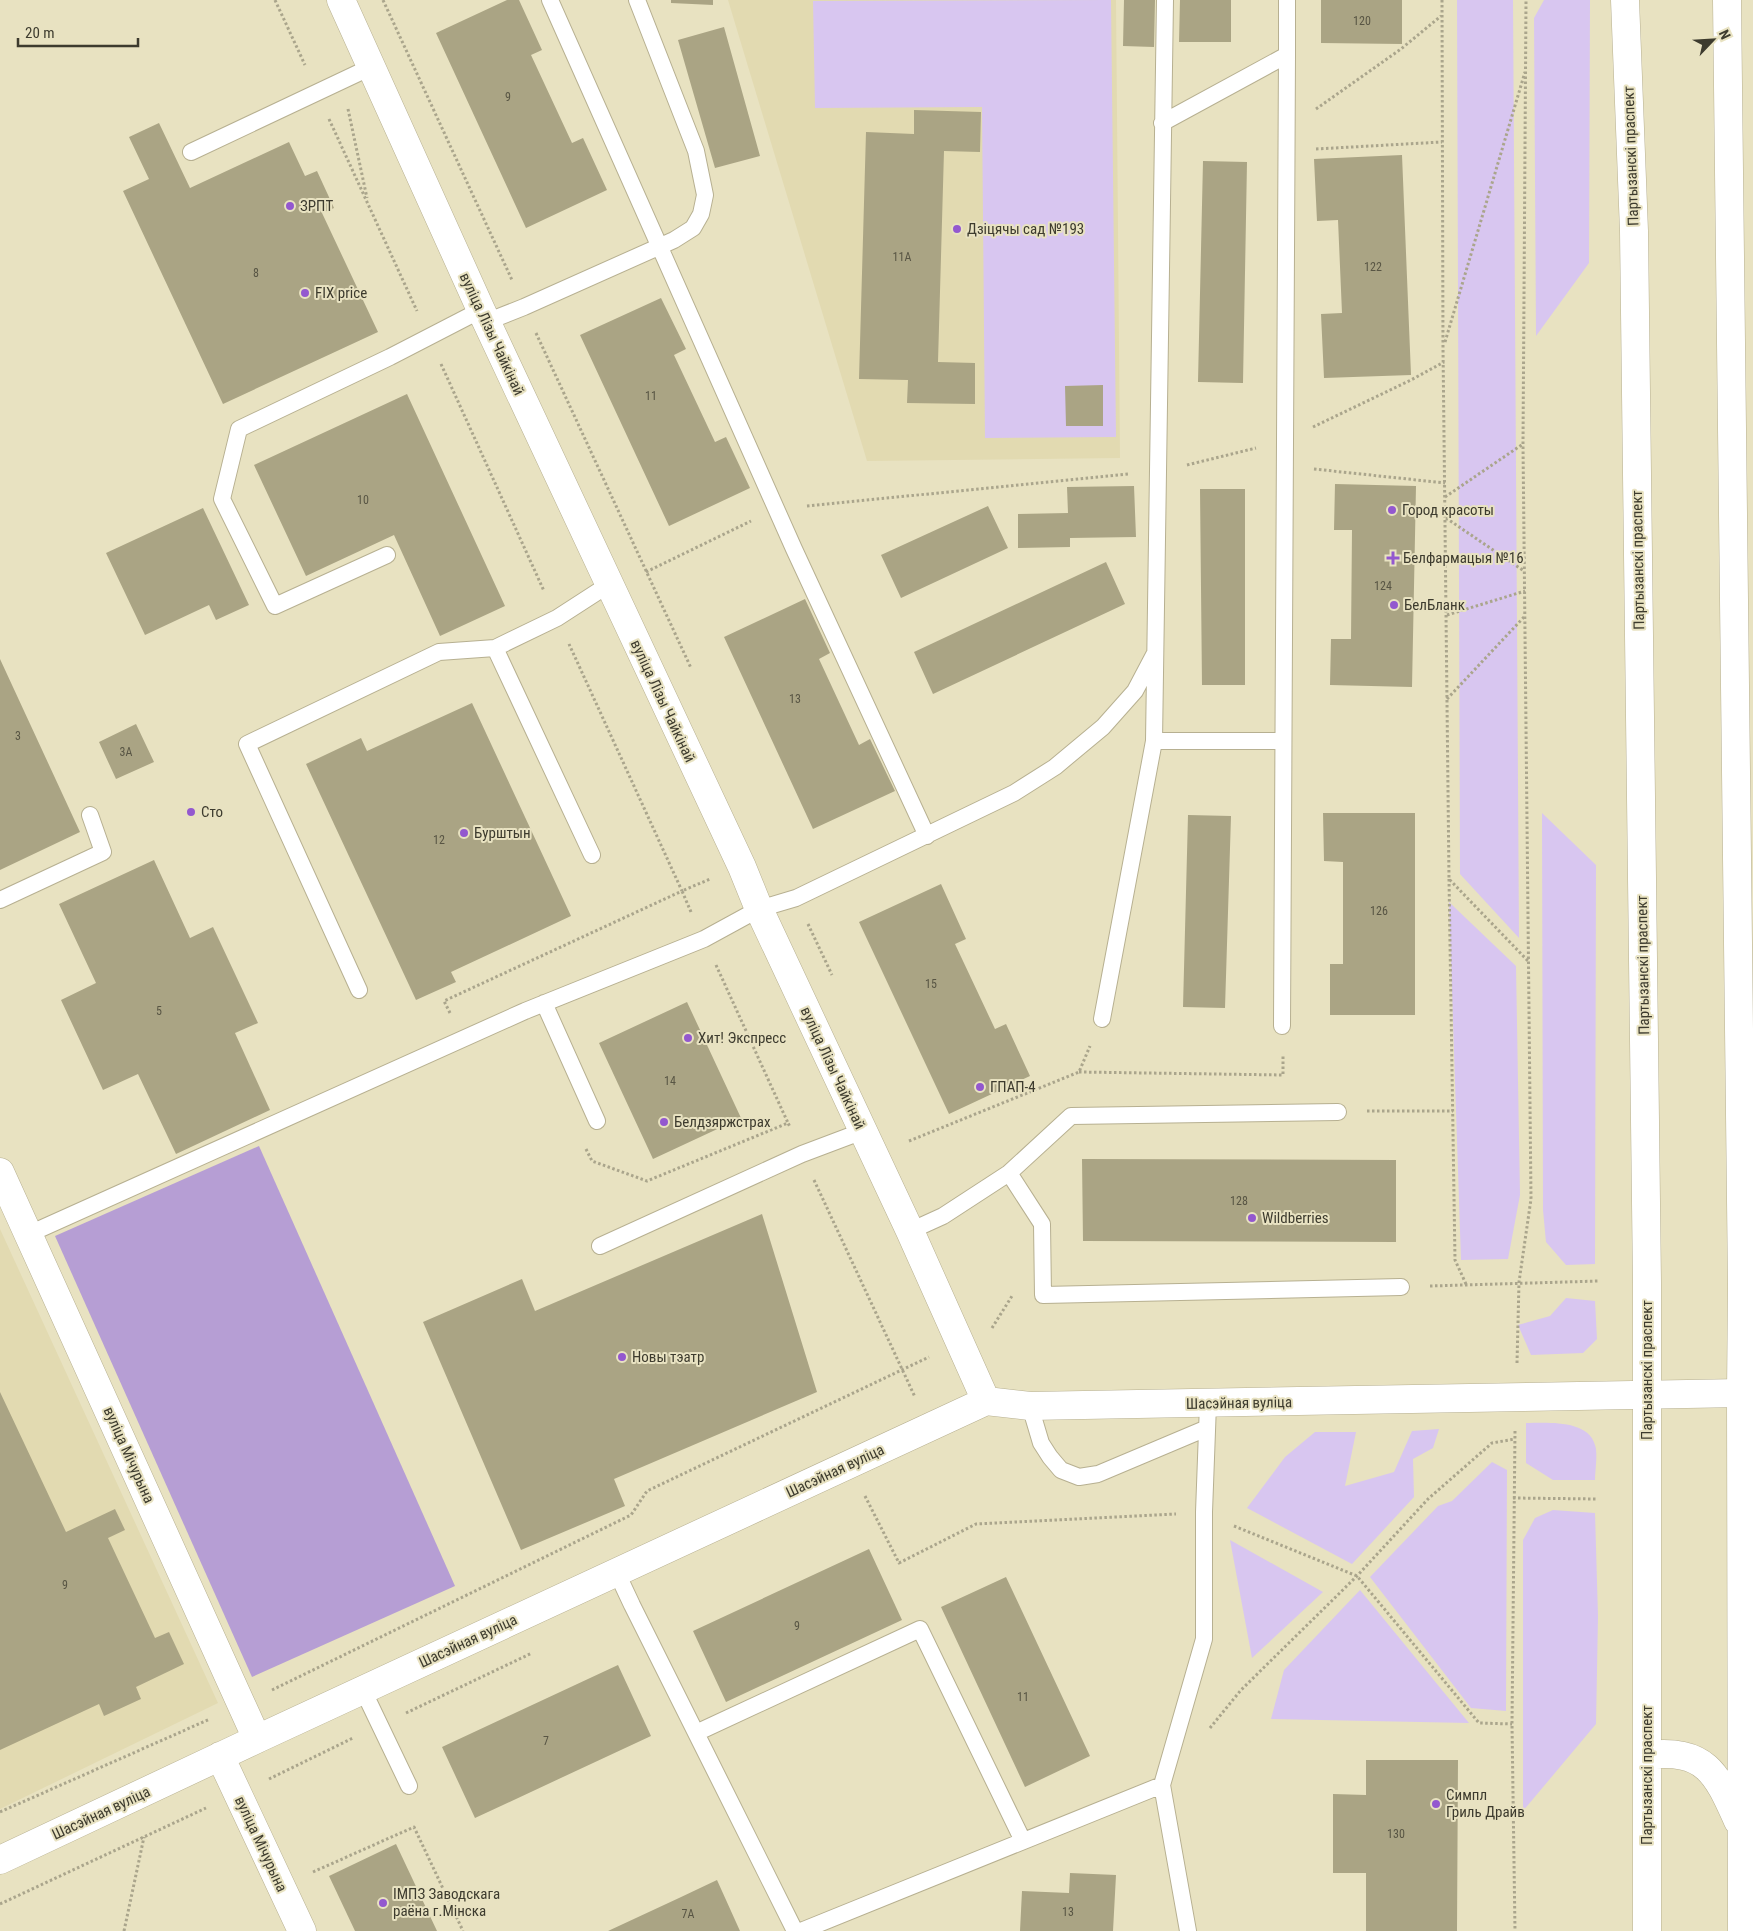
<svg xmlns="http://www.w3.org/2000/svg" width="1753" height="1931" viewBox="0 0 1753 1931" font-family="'Roboto Condensed',sans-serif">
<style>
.built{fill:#e2dab1}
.green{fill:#d8c6f0}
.forest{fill:#b69ed4}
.building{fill:#aaa484}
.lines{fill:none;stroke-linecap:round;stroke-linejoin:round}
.lane-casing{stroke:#b7b091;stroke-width:18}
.street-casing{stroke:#b7b091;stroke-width:29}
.primary-casing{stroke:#b7b091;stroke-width:29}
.path{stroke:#aaa58c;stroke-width:3;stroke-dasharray:2.5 2.5;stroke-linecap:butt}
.lane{stroke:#fff;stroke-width:16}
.street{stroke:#fff;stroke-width:28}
.primary{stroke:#fff;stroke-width:28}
.poi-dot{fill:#9358cf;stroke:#e8e2c1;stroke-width:2}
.labels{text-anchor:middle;stroke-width:4;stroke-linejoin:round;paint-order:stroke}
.number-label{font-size:12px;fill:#585544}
.street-label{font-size:15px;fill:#3d3b2e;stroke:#e8e2c1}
.poi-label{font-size:15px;fill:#3d3b2e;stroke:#e8e2c1;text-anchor:start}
</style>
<rect width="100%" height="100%" fill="#e8e2c1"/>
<path class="built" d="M 728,0 L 1116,0 L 1120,458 L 867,461 Z
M 0,1229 L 218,1703 L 0,1809 Z"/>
<path class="green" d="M 1111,0 L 1116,437 L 985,438 L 982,107 L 815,108 L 813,1 Z
M 1457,0 L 1513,0 L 1519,938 L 1460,874 Z
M 1544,0 L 1590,0 L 1589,263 L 1536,336 L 1534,18 Z
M 1542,813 L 1596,865 L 1595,1264 L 1566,1265 L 1546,1242 L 1543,1210 Z
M 1449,902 L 1516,966 L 1520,1195 L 1508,1259 L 1461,1260 Z
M 1566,1298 L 1595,1301 L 1597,1339 L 1583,1353 L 1531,1355 L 1518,1325 L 1550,1316 Z
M 1526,1423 C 1545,1423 1588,1419 1595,1445 C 1598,1453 1595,1471 1595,1480 L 1553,1480 L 1526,1463 Z
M 1439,1429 L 1433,1448 L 1413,1459 L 1414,1497 L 1352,1564 L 1247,1508 L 1285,1457 L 1315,1432 L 1356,1432 L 1345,1486 L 1394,1472 L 1412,1431 Z
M 1492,1462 L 1507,1470 L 1506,1711 L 1471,1708 L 1370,1577 L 1438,1506 L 1452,1501 Z
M 1553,1510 L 1595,1513 L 1598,1616 L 1596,1724 L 1523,1811 L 1523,1540 L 1535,1518 Z
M 1230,1540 L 1323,1592 L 1252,1658 Z
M 1360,1590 L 1469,1723 L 1271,1719 L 1284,1670 Z"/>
<path class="forest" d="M 259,1146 L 455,1586 L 252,1677 L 55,1236 Z"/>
<path class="building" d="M 507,0 L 519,0 L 542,50 L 531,55 L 572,143 L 583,138 L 607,190 L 526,228 L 436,33 Z
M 671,0 L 713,0 L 713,5 L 671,3 Z
M 1124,0 L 1155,0 L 1154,47 L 1123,46 Z
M 1180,0 L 1231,0 L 1231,42 L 1179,42 Z
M 1321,0 L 1402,0 L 1402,44 L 1321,43 Z
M 724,27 L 760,156 L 715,168 L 678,40 Z
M 914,110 L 981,112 L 980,152 L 944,151 L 938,362 L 975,363 L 975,404 L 907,403 L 908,380 L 859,379 L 866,132 L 914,134 Z
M 159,123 L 190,188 L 289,142 L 305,176 L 317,171 L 334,208 L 322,213 L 378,332 L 223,404 L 123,191 L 149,179 L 129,137 Z
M 1402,155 L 1411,375 L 1324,378 L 1321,314 L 1342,313 L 1338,220 L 1317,221 L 1314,159 Z
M 1203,161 L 1247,162 L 1243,383 L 1198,382 Z
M 661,298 L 686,349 L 674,355 L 715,442 L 726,437 L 750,488 L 669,526 L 580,335 Z
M 1103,385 L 1103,426 L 1066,426 L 1065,386 Z
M 407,394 L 505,606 L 440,636 L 394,535 L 306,576 L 254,465 Z
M 1335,484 L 1416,486 L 1412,687 L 1330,685 L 1331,639 L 1351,639 L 1352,530 L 1334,530 Z
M 1134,486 L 1136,537 L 1070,538 L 1070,547 L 1018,548 L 1018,514 L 1068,513 L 1067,487 Z
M 1200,489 L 1245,489 L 1245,685 L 1202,685 Z
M 988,506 L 1008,548 L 901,598 L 881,555 Z
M 203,508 L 249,605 L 216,620 L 209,605 L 145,635 L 106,553 Z
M 1106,562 L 1125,604 L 933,694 L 914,652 Z
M 805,599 L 830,653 L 819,659 L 859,745 L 870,739 L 895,791 L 813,829 L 724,637 Z
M 0,659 L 80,832 L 0,870 Z
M 472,703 L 571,916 L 451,972 L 456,982 L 416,1000 L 306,764 L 361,738 L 367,751 Z
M 136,724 L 154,762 L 116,779 L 99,742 Z
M 1323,813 L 1415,813 L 1415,1015 L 1330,1015 L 1330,964 L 1343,964 L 1343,862 L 1324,861 Z
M 1188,815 L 1231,816 L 1225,1008 L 1183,1007 Z
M 154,860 L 190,938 L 213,927 L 258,1023 L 235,1033 L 270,1110 L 176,1154 L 138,1074 L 103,1090 L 61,1000 L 96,983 L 59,904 Z
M 941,884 L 966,939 L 955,944 L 995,1029 L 1006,1024 L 1030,1076 L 949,1114 L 859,922 Z
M 687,1002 L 741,1118 L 653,1159 L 599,1043 Z
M 1082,1159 L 1396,1160 L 1396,1242 L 1083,1241 Z
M 762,1214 L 817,1392 L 614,1479 L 625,1506 L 521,1550 L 423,1322 L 522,1279 L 535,1311 Z
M 0,1392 L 66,1532 L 115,1509 L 125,1530 L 108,1538 L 155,1638 L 169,1632 L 184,1664 L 136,1687 L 141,1699 L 104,1716 L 99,1704 L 0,1750 Z
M 869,1549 L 902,1620 L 726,1702 L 693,1631 Z
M 1006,1577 L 1090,1756 L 1025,1787 L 941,1607 Z
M 618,1665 L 651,1736 L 475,1818 L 442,1747 Z
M 1366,1760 L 1458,1760 L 1457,1931 L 1366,1931 L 1366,1873 L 1333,1873 L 1333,1794 L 1366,1795 Z
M 396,1844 L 437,1931 L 355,1931 L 329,1876 Z
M 1070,1873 L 1116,1875 L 1113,1931 L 1020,1931 L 1022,1891 L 1069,1893 Z
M 717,1880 L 740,1931 L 608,1931 L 679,1898 Z"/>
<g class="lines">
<g class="lane-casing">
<path id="lane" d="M 550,0 L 794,549 L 927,836
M 1162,123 L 1287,55 L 1287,0
M 191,152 L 371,67
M 486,322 L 524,307 L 674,240 L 693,228 L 701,214 L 705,195 L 696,151 L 637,0
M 387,555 L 275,606 L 222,499 L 239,429 L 390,357 L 481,310
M 1154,741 L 1283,741
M 592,855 L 495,648 L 557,618 L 608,585
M 0,900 L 103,852 L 90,815
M 359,990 L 247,744 L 439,652 L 495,648
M 544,1003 L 597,1121
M 1102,1019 L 1154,741 L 1165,0
M 1282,1026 L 1287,55
M 1009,1173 L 1042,1224 L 1043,1295 L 1401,1287
M 910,1231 L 943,1216 L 1009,1173 L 1071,1116 L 1338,1112
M 29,1234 L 525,1011 L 704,939 L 759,909 L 796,898 L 1014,793 L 1055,767 L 1103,727 L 1135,691 L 1154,655
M 600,1246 L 802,1154 L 863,1131
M 1030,1406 L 1041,1443 L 1050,1457 L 1061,1470 L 1079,1477 L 1098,1474 L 1207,1428
M 617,1573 L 632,1605 L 795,1931
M 363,1690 L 409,1786
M 696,1733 L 920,1629 L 1023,1841
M 1162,1785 L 1188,1931
M 801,1931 L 1162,1785 L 1204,1639 L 1204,1512 L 1208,1404"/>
</g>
<g class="street-casing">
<path id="street" d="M 341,0 L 481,310 L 742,867 L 759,909 L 910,1231 L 986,1401
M 0,1172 L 257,1739
M 220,1756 L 302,1931
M 0,1860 L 257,1739 L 986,1401 L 1030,1406 L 1741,1393"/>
</g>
<g class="primary-casing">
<path id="primary" d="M 1625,0 L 1634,231 L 1647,1283 L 1647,1931
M 1727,0 L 1742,1286 L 1741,1393 L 1742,1931
M 1647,1755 C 1706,1749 1716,1772 1738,1821"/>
</g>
<path class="path" d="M 275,0 L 305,65
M 383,0 L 512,280
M 1442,0 L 1443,347 L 1449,879 L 1529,962
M 348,109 L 367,198
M 1316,109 L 1401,49 L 1441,16
M 329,119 L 417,311
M 1316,149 L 1442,142
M 536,333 L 691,668
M 1445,342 L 1525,72
M 441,364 L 544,591
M 1313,427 L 1411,380 L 1444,362
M 1187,465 L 1256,448
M 1314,469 L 1445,483
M 1445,497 L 1523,444
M 807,506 L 1129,474
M 1446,518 L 1524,571
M 646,572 L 751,521
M 1447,615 L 1525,591
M 1447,699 L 1525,616
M 1449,879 L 1455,1260 L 1466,1284
M 691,912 L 682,891 L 710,879
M 808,924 L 832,975
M 716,965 L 788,1123
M 450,1013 L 444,1001 L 682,891 L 569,644
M 1079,1072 L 1283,1075 L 1283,1055
M 1367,1111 L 1453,1111
M 909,1141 L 1079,1072 L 1090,1046
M 586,1149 L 592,1161 L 647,1181 L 788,1123 L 790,1127
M 814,1180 L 915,1397
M 1430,1286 L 1599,1281
M 992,1328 L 1012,1296
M 1517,1363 L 1519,1282 L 1531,1199 L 1523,444 L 1526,0
M 1515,1431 L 1512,1724 L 1515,1931
M 865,1496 L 899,1563 L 976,1524 L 1176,1514
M 1513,1498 L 1598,1499
M 1234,1526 L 1357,1576 L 1479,1723 L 1512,1724
M 272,1690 L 631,1515 L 647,1491 L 929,1357
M 406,1713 L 532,1653
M 1210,1728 L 1241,1690 L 1357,1576 L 1428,1499 L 1492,1443 L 1515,1439
M 269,1779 L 353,1738
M 0,1812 L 210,1719
M 313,1872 L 414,1827 L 463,1931
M 0,1904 L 206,1808
M 124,1931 L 144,1837"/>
<use href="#lane" class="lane"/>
<use href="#street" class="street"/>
<use href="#primary" class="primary"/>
</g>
<g class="poi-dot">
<circle cx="290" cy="206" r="5"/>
<circle cx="957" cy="229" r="5"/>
<circle cx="305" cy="293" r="5"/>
<circle cx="1392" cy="510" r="5"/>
<path d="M1390.5 550.5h5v5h5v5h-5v5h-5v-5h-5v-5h5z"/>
<circle cx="1394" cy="605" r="5"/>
<circle cx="191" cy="812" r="5"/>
<circle cx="464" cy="833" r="5"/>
<circle cx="688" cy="1038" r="5"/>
<circle cx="980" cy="1087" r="5"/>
<circle cx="664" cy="1122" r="5"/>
<circle cx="1252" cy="1218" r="5"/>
<circle cx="622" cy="1357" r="5"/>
<circle cx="1436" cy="1804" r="5"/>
<circle cx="383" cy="1903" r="5"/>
</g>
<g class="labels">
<g class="number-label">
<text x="1362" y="25">120</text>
<text x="508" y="101">9</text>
<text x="902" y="261">11А</text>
<text x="1373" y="271">122</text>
<text x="256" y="277">8</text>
<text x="651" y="400">11</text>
<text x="363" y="504">10</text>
<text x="1383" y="590">124</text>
<text x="795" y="703">13</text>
<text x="18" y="740">3</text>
<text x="126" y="756">3А</text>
<text x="439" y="844">12</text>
<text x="1379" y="915">126</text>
<text x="931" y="988">15</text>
<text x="159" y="1015">5</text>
<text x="670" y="1085">14</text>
<text x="1239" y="1205">128</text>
<text x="65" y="1589">9</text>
<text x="797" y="1630">9</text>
<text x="1023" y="1701">11</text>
<text x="546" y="1745">7</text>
<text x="1396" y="1838">130</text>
<text x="1068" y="1916">13</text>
<text x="688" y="1918">7А</text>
</g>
<g class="street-label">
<text transform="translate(1631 156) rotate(-92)" y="5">Партызанскі праспект</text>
<text transform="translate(492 334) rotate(65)" y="5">вуліца Лізы Чайкінай</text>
<text transform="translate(1638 560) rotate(-91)" y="5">Партызанскі праспект</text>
<text transform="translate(663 701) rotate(65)" y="5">вуліца Лізы Чайкінай</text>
<text transform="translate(1643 965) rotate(-91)" y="5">Партызанскі праспект</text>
<text transform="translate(833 1068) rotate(65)" y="5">вуліца Лізы Чайкінай</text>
<text transform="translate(1647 1370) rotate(-90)" y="5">Партызанскі праспект</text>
<text transform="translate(1239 1403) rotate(-1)" y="5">Шасэйная вуліца</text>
<text transform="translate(129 1455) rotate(66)" y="5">вуліца Мічурына</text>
<text transform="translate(835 1471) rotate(-25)" y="5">Шасэйная вуліца</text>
<text transform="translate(468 1641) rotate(-25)" y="5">Шасэйная вуліца</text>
<text transform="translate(1647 1775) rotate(-90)" y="5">Партызанскі праспект</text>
<text transform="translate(101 1813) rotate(-25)" y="5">Шасэйная вуліца</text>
<text transform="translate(261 1844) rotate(65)" y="5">вуліца Мічурына</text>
</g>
<g class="poi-label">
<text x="300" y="211">ЗРПТ</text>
<text x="967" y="234">Дзіцячы сад №193</text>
<text x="315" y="298">FIX price</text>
<text x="1402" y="515">Город красоты</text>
<text x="1403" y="563">Белфармацыя №16</text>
<text x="1404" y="610">БелБланк</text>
<text x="201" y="817">Сто</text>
<text x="474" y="838">Бурштын</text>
<text x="698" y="1043">Хит! Экспресс</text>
<text x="990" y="1092">ГПАП-4</text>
<text x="674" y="1127">Белдзяржстрах</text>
<text x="1262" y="1223">Wildberries</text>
<text x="632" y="1362">Новы тэатр</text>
<text x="1446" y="1800">Симпл<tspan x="1446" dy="17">Гриль Драйв</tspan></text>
<text x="393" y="1899">ІМПЗ Заводскага<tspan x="393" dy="17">раёна г.Мінска</tspan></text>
</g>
</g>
<g transform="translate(1713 40) rotate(65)" stroke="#e8e2c1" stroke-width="4" paint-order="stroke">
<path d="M0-4L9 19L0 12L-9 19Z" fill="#3d3b2e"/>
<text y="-8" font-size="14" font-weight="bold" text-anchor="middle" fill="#3d3b2e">N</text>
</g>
<path d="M18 38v8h120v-8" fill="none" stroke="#3d3b2e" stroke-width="2.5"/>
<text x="25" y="38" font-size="15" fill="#3d3b2e" stroke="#e8e2c1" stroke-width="4" paint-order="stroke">20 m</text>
</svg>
